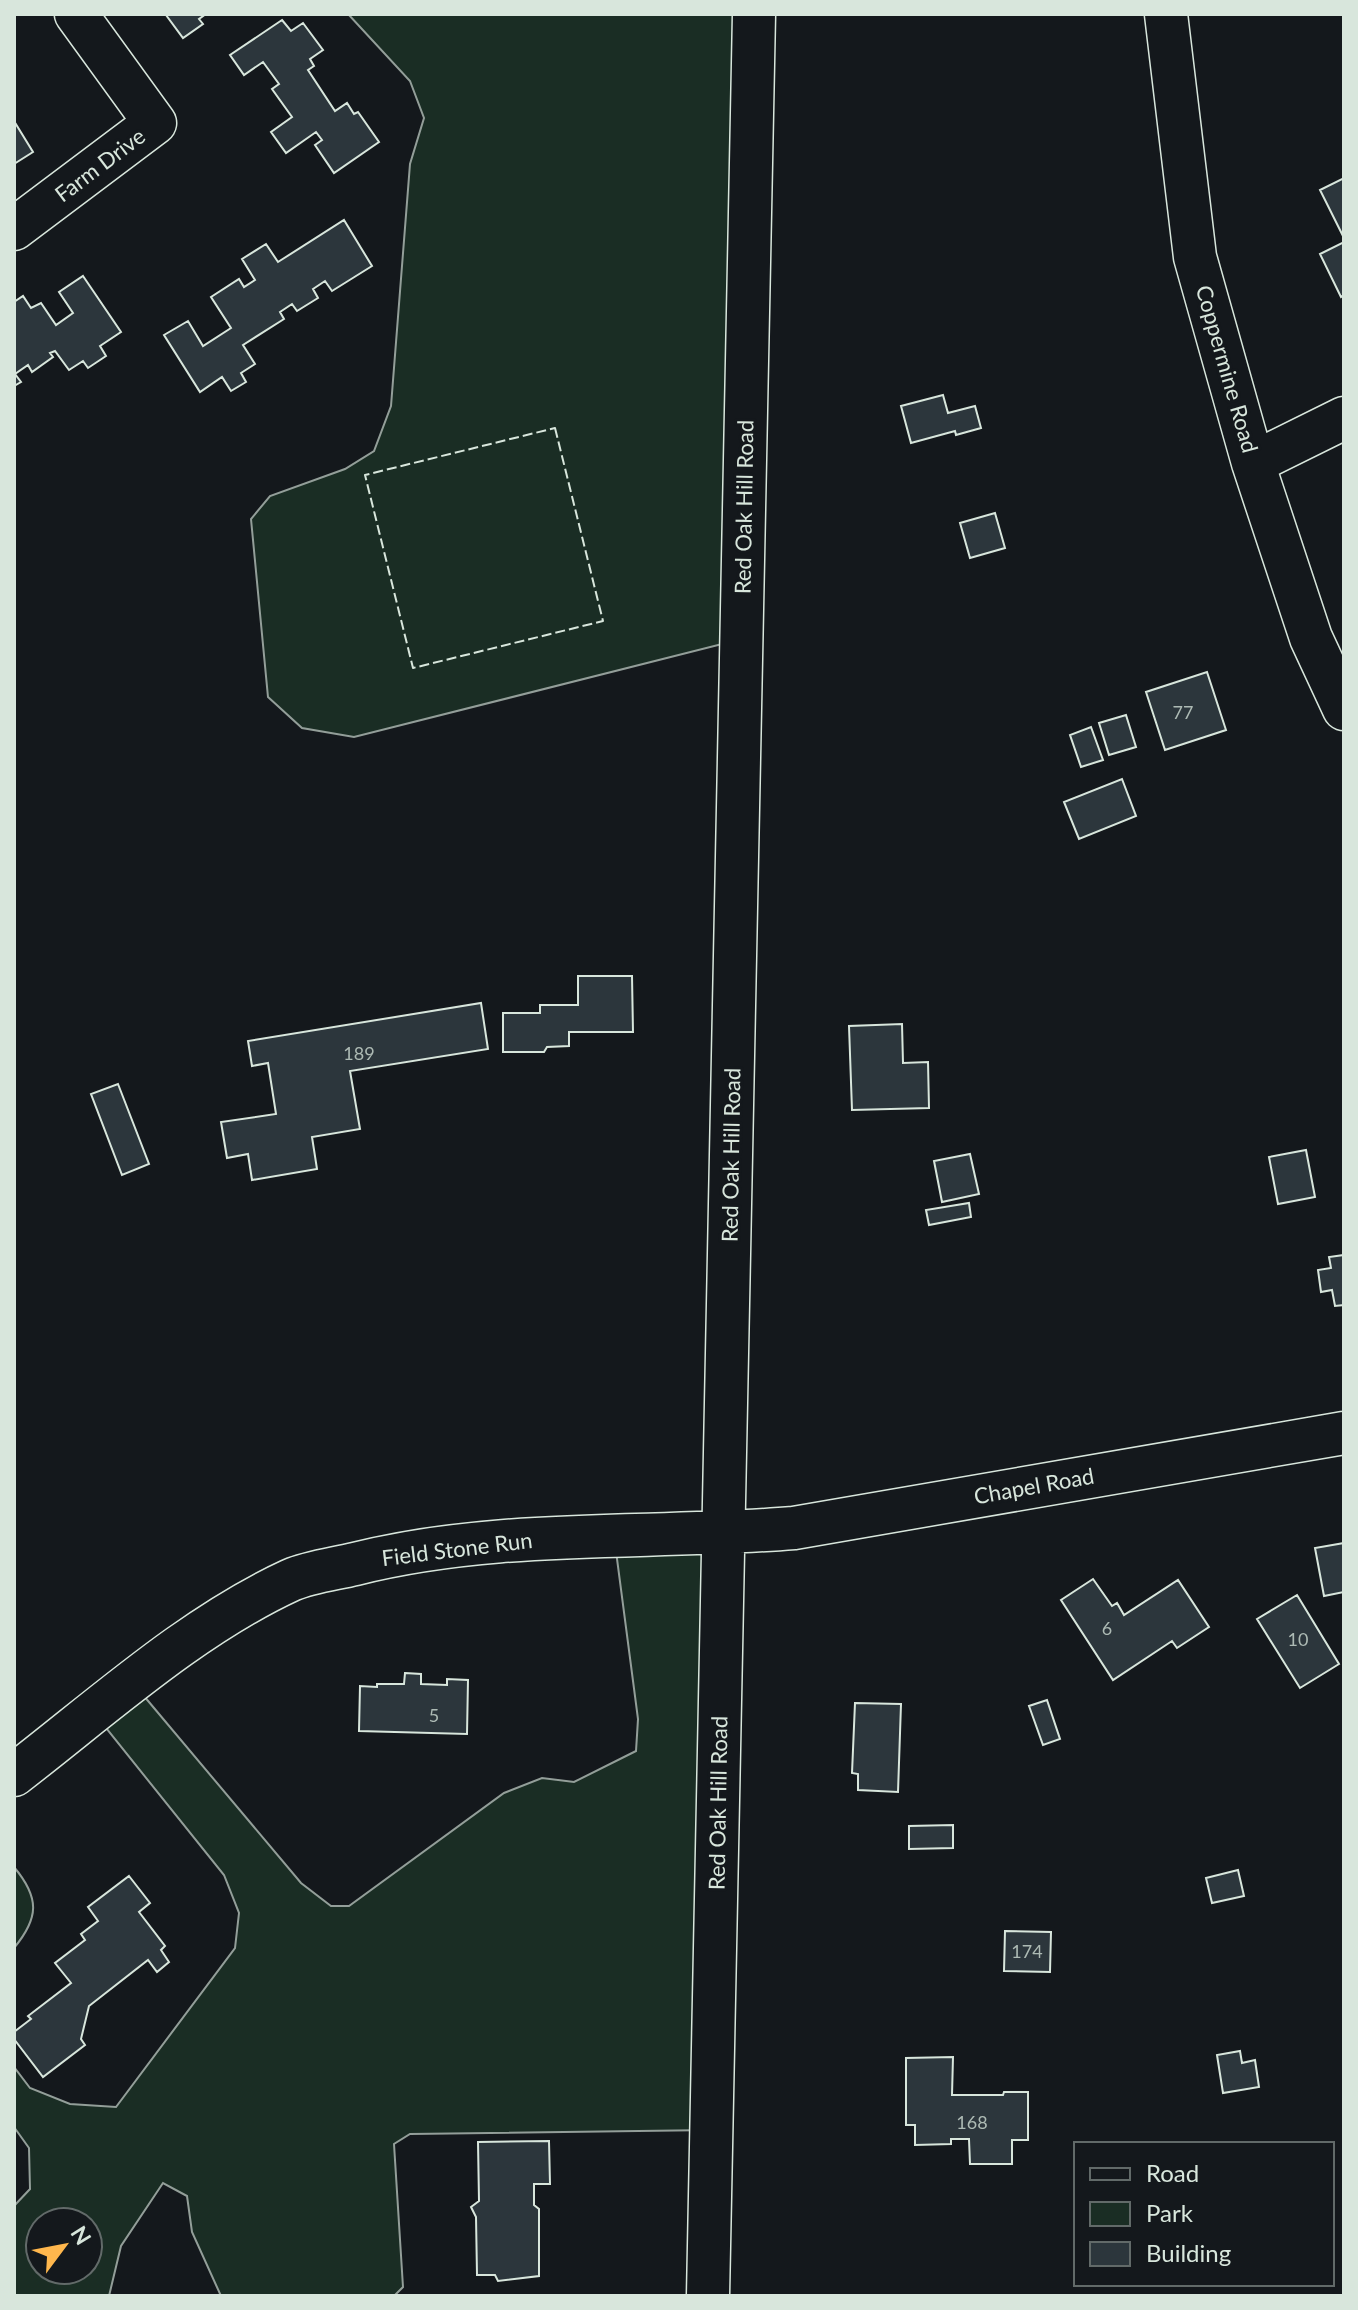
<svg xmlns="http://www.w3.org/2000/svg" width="1358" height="2310" viewBox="0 0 1358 2310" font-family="Lato,sans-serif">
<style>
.green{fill:#1a2d24;stroke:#939e99;stroke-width:2;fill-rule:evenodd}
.building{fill:#2c363c;stroke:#d8e6dc;stroke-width:2}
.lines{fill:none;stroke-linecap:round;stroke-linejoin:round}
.minor-casing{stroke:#d8e6dc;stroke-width:45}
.minor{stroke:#14181c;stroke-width:42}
.fence{stroke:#d8e6dc;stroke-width:2;stroke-dasharray:10 4;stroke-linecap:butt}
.labels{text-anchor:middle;stroke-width:6;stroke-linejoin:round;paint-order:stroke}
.number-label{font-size:18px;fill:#adbab4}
.street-label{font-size:22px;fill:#d8e6dc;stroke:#14181c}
</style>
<rect width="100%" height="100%" fill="#14181c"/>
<path class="green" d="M 348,14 L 754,14 L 742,639 L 354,737 L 302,728 L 268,697 L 251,519 L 270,496 L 345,469 L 374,451 L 391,406 L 410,164 L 424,118 L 410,81 Z
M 724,1533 L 712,2130 L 410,2134 L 394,2144 L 403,2287 L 394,2296 L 221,2296 L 192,2232 L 187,2196 L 163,2183 L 121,2246 L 109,2296 L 14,2296 L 14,2206 L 30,2189 L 29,2148 L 14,2127 L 14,2067 L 30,2088 L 70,2104 L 116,2107 L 235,1948 L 239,1913 L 224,1875 L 94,1713 L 133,1683 L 301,1883 L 331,1906 L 349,1906 L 504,1793 L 542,1778 L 574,1782 L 636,1751 L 638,1719 L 614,1536 ZM 40,2222 L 88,2222 L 88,2270 L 40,2270 Z
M 14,1867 C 40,1898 39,1918 14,1948 Z"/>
<path class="building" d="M 206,14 L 199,19 L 203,24 L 183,38 L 166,15 Z
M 282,20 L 291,31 L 303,23 L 323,50 L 310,59 L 314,66 L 308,70 L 335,111 L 347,103 L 354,114 L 358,112 L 379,142 L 334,173 L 315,145 L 322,140 L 316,132 L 286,153 L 271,132 L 292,117 L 272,89 L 279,84 L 263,62 L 244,75 L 230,55 Z
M 14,121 L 33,152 L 14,164 Z
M 1344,178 L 1344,238 L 1320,190 Z
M 344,220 L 372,266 L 332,291 L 325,281 L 313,289 L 318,298 L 297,311 L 292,304 L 280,312 L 284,319 L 243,345 L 255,364 L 241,373 L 246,382 L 231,391 L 222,377 L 200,392 L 164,335 L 188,321 L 203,346 L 231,328 L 211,297 L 239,279 L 244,287 L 255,280 L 242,259 L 266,244 L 278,262 Z
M 1344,242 L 1344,295 L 1341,297 L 1320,254 Z
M 83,276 L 121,332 L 100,346 L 106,356 L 88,368 L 83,361 L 69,370 L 55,351 L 50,353 L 53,357 L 32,372 L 28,365 L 15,374 L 21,382 L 14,386 L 14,302 L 23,296 L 31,308 L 41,303 L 56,325 L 73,313 L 59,292 Z
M 943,395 L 948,413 L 975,406 L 981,428 L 956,435 L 955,431 L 911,443 L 901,406 Z
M 995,513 L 1005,548 L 970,558 L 960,523 Z
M 1207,672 L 1226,730 L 1165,750 L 1146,692 Z
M 1126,715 L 1136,747 L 1109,755 L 1099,723 Z
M 1091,727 L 1103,760 L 1081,767 L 1070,735 Z
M 1122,779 L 1136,816 L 1079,839 L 1064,802 Z
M 578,976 L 632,976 L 633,1032 L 569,1032 L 569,1046 L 547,1047 L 544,1052 L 503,1052 L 503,1013 L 540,1013 L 540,1005 L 578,1005 Z
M 481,1003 L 488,1049 L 350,1071 L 360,1129 L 312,1137 L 317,1169 L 252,1180 L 248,1154 L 227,1158 L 221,1122 L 276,1114 L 268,1063 L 252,1066 L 248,1041 Z
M 902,1024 L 903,1063 L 928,1062 L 929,1108 L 852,1110 L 849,1026 Z
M 118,1084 L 149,1164 L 122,1175 L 91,1094 Z
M 1306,1150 L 1315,1197 L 1278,1204 L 1269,1157 Z
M 970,1154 L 979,1194 L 942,1202 L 934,1161 Z
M 969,1203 L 971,1217 L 929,1225 L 926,1210 Z
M 1344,1255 L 1344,1305 L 1335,1306 L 1332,1290 L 1321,1292 L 1318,1270 L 1331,1268 L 1329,1257 Z
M 1344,1543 L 1344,1592 L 1324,1596 L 1315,1548 Z
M 1093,1579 L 1112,1606 L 1117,1603 L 1124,1615 L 1178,1580 L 1209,1627 L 1177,1648 L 1172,1641 L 1113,1680 L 1061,1600 Z
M 1297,1595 L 1339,1664 L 1300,1688 L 1257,1619 Z
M 405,1673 L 421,1674 L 421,1684 L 447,1685 L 447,1679 L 468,1680 L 467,1734 L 359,1731 L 360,1686 L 377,1687 L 377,1684 L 404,1684 Z
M 1047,1700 L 1060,1739 L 1043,1745 L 1029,1706 Z
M 855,1703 L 901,1704 L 898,1792 L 858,1790 L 858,1774 L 852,1773 Z
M 953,1825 L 953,1848 L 909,1849 L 909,1826 Z
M 1238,1870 L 1244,1896 L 1212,1903 L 1206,1878 Z
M 129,1876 L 150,1903 L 139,1912 L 165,1946 L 161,1950 L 169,1962 L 157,1972 L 148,1960 L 89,2006 L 81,2039 L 85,2045 L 43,2077 L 14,2039 L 14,2032 L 31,2019 L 28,2016 L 71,1983 L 55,1963 L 85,1940 L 81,1934 L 98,1921 L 88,1907 Z
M 1005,1931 L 1051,1932 L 1050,1972 L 1004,1971 Z
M 1240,2051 L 1242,2063 L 1255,2060 L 1259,2087 L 1223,2093 L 1217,2055 Z
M 953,2057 L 952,2095 L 1003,2095 L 1004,2092 L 1028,2092 L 1028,2140 L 1012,2140 L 1012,2164 L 970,2164 L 969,2139 L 951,2139 L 951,2144 L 915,2145 L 915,2125 L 906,2125 L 906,2058 Z
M 549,2141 L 550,2184 L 534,2184 L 534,2205 L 539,2209 L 539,2276 L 498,2281 L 495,2275 L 477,2275 L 476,2217 L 471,2207 L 479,2201 L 478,2142 Z"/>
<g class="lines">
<g class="minor-casing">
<path id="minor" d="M 1166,14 L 1195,257 L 1253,463 L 1311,638 L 1344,709
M 14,229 L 155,123 L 76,14
M 1253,463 L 1344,418
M 14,1775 C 101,1708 191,1626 291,1580 C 310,1572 334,1569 355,1564 C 498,1528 648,1540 794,1528 L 1344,1433
M 708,2296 L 754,14"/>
</g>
<use href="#minor" class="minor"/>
<path class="fence" d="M 555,428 L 603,621 L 413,668 L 365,475 Z"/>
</g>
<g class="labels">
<g class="number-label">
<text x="1183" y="719">77</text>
<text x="359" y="1060">189</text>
<text x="1107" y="1635">6</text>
<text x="1298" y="1646">10</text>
<text x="434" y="1722">5</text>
<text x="1027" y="1958">174</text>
<text x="972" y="2129">168</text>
</g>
<g class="street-label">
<text transform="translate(100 165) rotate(-37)" y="8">Farm Drive</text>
<text transform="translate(1227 369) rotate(74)" y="8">Coppermine Road</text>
<text transform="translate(744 507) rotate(-89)" y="8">Red Oak Hill Road</text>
<text transform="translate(731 1155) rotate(-89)" y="8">Red Oak Hill Road</text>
<text transform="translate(1034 1486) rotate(-10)" y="8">Chapel Road</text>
<text transform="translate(457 1549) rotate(-7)" y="8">Field Stone Run</text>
<text transform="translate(718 1803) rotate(-89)" y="8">Red Oak Hill Road</text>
</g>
</g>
<rect width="1358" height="2310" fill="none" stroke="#d8e6dc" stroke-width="32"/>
<rect x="1074" y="2142" width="260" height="144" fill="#14181c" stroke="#626a69" stroke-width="2"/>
<rect x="1090" y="2168" width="40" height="12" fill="#14181c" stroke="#626a69" stroke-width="2"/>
<text x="1146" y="2182" font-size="24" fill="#d8e6dc">Road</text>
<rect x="1090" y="2202" width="40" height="24" fill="#1a2d24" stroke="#626a69" stroke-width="2"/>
<text x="1146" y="2222" font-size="24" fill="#d8e6dc">Park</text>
<rect x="1090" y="2242" width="40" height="24" fill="#2c363c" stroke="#626a69" stroke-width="2"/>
<text x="1146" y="2262" font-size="24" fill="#d8e6dc">Building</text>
<g transform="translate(64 2246) rotate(58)"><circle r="38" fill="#14181c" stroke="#626a69" stroke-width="2"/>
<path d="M0-6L14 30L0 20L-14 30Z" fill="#ffb74d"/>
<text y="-12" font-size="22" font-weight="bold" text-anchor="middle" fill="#d8e6dc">N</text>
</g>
</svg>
